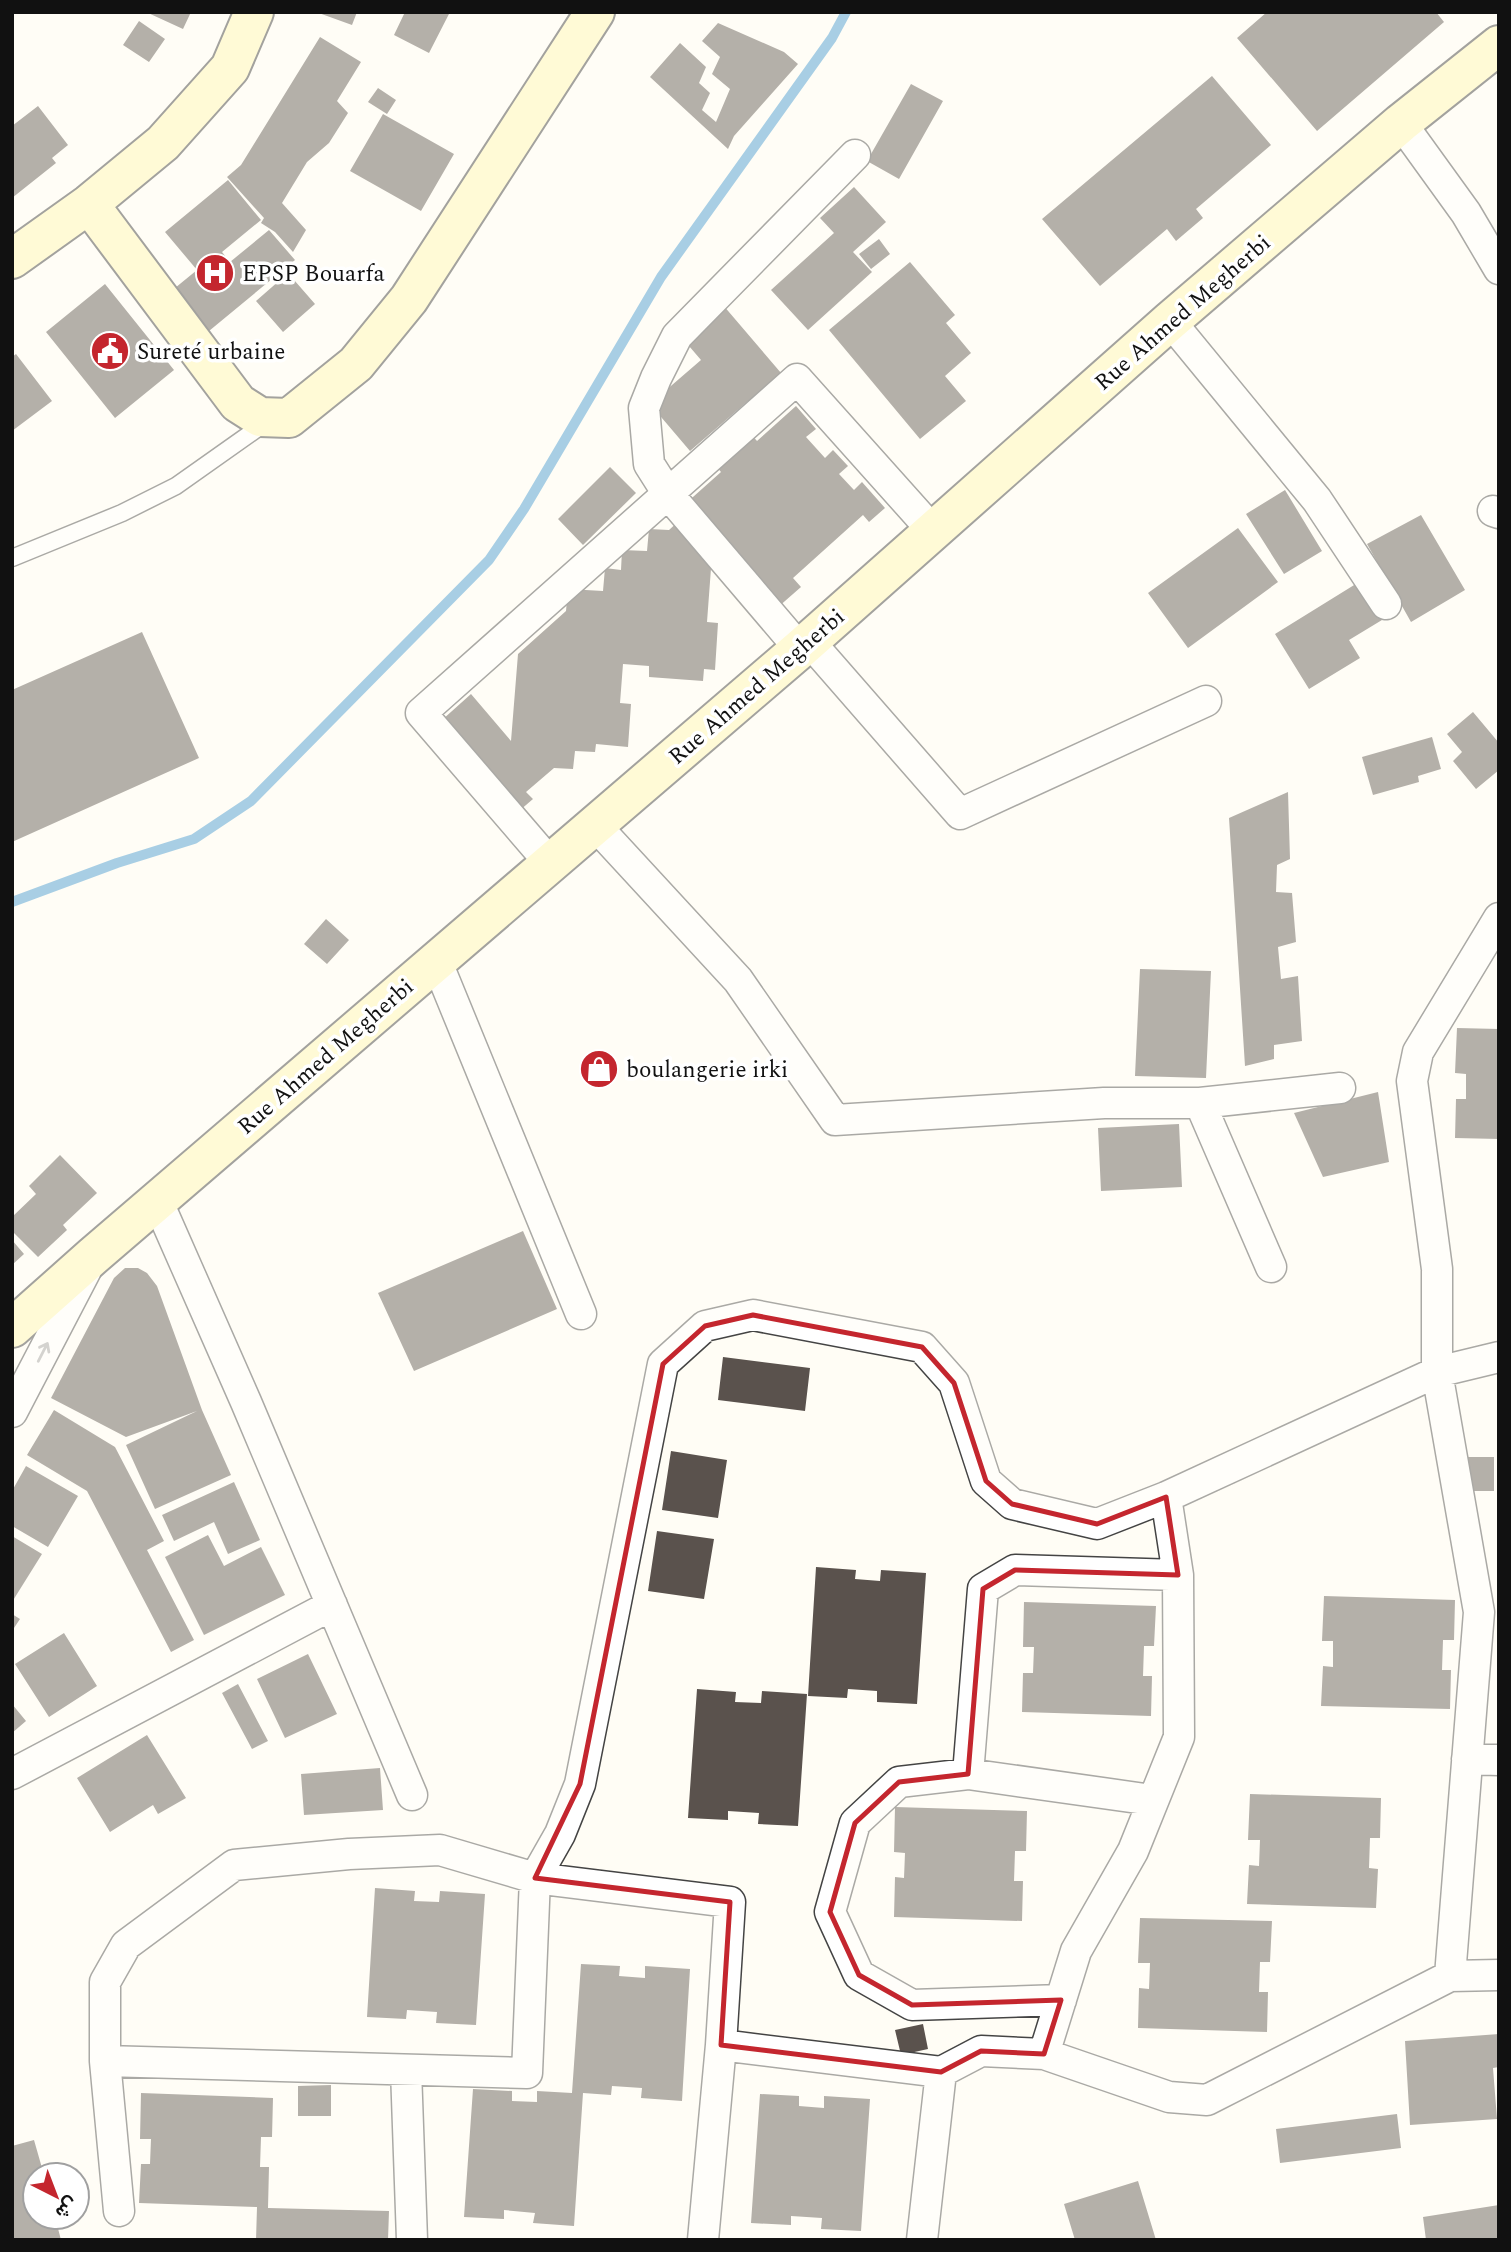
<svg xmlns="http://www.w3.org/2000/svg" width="1511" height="2252" viewBox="0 0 1511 2252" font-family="Spectral,Vazirmatn,serif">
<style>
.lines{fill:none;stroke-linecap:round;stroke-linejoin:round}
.stream{stroke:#3f96cf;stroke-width:10}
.building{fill:#5a524d}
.lane-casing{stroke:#444;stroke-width:19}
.street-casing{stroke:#444;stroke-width:33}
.secondary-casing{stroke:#333;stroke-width:42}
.lane{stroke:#fff;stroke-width:16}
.street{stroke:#fff;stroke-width:30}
.secondary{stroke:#fff6b0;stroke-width:38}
.oneway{stroke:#a0a0a0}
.marked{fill:none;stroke:#c4262e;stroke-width:5;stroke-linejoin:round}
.labels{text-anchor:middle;stroke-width:7;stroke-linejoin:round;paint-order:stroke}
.poi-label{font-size:23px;fill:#111;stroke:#fff;text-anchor:start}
.street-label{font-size:23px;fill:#111;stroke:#fff}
</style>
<rect width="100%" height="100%" fill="#fffdf5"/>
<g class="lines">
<path class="stream" d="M 12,902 L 117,863 L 194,839 L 251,801 L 489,560 L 524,509 L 661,277 L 832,38 L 846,12"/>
</g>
<path class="building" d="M 146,12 L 191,12 L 183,29 Z
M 316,12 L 357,12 L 352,25 Z
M 405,12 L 450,12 L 429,53 L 394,35 Z
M 1267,12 L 1436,12 L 1444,22 L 1317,131 L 1237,38 Z
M 139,21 L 165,39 L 149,62 L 123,45 Z
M 718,23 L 784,52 L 798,64 L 734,136 L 728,149 L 650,77 L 680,43 L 706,67 L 699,83 L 710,93 L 702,110 L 716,122 L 730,89 L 712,74 L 720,57 L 702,41 Z
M 320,37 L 361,62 L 337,101 L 348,113 L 329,143 L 307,162 L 282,203 L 306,230 L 293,252 L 275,232 L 261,223 L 264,218 L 227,177 L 241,165 Z
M 1212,76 L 1271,145 L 1196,209 L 1203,218 L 1176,241 L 1167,229 L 1100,286 L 1042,219 Z
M 911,84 L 943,101 L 899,179 L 867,161 Z
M 378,88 L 396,100 L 387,114 L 368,102 Z
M 38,106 L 68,145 L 52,158 L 56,163 L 12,198 L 12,126 Z
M 383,114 L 454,154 L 421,211 L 350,171 Z
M 228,180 L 261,220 L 222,252 L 230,262 L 269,230 L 295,260 L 209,331 L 175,288 L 197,270 L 165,232 Z
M 854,187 L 886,222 L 853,252 L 872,272 L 808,330 L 771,290 L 834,233 L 820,218 Z
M 879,239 L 890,254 L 871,269 L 859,254 Z
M 910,262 L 955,315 L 946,323 L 971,353 L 945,376 L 966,401 L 920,439 L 829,330 Z
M 288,273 L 315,304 L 283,332 L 256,301 Z
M 105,284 L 174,370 L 115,418 L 46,332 Z
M 723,305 L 793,387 L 760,415 L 748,401 L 690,451 L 650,404 L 701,360 L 683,339 Z
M 16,354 L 52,401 L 12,431 L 12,357 Z
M 796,406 L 816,429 L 806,437 L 825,458 L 833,450 L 848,466 L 839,474 L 854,490 L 862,482 L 885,508 L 869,522 L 863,515 L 793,578 L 801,587 L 777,608 L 684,505 L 721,472 L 715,465 L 750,433 L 757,441 Z
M 610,467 L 636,493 L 583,545 L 558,519 Z
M 1285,490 L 1322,551 L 1284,574 L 1246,514 Z
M 1421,515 L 1465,590 L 1411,622 L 1367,544 Z
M 680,520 L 712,555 L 707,622 L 718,623 L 715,670 L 704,669 L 703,681 L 649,677 L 649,666 L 623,664 L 620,703 L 631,704 L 628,747 L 596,744 L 595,752 L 575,751 L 573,769 L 554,768 L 526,792 L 533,799 L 519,811 L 442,720 L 471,694 L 511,741 L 518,654 L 566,611 L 568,589 L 603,591 L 605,568 L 621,570 L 622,550 L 647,551 L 649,529 L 669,530 Z
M 1238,528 L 1278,582 L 1188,648 L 1148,593 Z
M 1359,582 L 1382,620 L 1349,640 L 1360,658 L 1309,689 L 1275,634 Z
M 142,632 L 199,758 L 12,842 L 12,690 Z
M 1473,712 L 1499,743 L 1499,770 L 1476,789 L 1453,761 L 1462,752 L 1447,734 Z
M 1432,737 L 1441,769 L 1418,776 L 1419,782 L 1373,795 L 1362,757 Z
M 1288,792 L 1290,859 L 1277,865 L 1276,892 L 1292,893 L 1296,942 L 1278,947 L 1281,979 L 1298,976 L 1302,1041 L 1274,1045 L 1274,1059 L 1245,1066 L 1229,818 Z
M 326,919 L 349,940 L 327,964 L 304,944 Z
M 1140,969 L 1211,971 L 1206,1078 L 1135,1076 Z
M 1457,1028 L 1499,1029 L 1499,1139 L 1455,1138 L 1456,1099 L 1466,1099 L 1466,1074 L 1455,1073 Z
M 1378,1092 L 1389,1162 L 1323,1177 L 1294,1113 Z
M 1179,1124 L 1182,1187 L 1101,1191 L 1098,1128 Z
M 60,1155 L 97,1193 L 63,1225 L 67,1230 L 38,1257 L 12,1231 L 12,1217 L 36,1194 L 29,1186 Z
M 523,1231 L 557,1309 L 414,1371 L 378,1293 Z
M 12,1240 L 24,1254 L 12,1265 Z
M 125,1268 L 138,1268 L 147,1273 L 157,1286 L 202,1410 L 231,1475 L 155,1509 L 126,1445 L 197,1411 L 126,1437 L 51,1398 L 114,1278 Z
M 723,1357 L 810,1368 L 805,1411 L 718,1400 Z
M 54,1410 L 115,1447 L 164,1541 L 147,1550 L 194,1640 L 171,1652 L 87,1491 L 27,1455 Z
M 671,1451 L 727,1460 L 718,1518 L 662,1510 Z
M 1459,1457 L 1494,1457 L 1494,1491 L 1458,1491 Z
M 26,1466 L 78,1496 L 48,1547 L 12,1526 L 12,1491 Z
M 234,1482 L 260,1540 L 228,1554 L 214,1522 L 174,1541 L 162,1515 Z
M 657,1531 L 714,1539 L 704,1599 L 648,1591 Z
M 208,1535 L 224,1566 L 261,1547 L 285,1595 L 204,1635 L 165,1557 Z
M 12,1536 L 42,1554 L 12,1602 Z
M 816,1567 L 856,1570 L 855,1579 L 880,1581 L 881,1570 L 926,1573 L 917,1704 L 877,1702 L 877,1691 L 848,1689 L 847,1698 L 808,1696 Z
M 1324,1596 L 1455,1600 L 1454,1640 L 1443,1640 L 1442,1670 L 1451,1670 L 1450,1709 L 1321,1706 L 1323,1666 L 1333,1667 L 1333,1641 L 1322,1641 Z
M 1024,1602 L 1156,1606 L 1154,1646 L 1144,1646 L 1143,1676 L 1152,1676 L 1151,1716 L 1022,1712 L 1023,1673 L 1033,1673 L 1034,1647 L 1023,1647 Z
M 12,1614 L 20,1619 L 12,1631 Z
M 64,1633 L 97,1686 L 49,1717 L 15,1664 Z
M 308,1654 L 337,1714 L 285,1738 L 257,1679 Z
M 238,1684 L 268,1741 L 252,1749 L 222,1693 Z
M 697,1689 L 736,1692 L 735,1702 L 761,1703 L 762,1691 L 807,1694 L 798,1826 L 758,1824 L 759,1813 L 728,1811 L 728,1820 L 688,1818 Z
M 12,1704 L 26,1721 L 12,1733 Z
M 147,1735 L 186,1798 L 158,1814 L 153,1805 L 110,1832 L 77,1778 Z
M 380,1768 L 383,1810 L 304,1815 L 301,1774 Z
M 1250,1794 L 1381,1798 L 1380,1838 L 1370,1838 L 1369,1868 L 1378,1869 L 1376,1908 L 1247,1904 L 1249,1865 L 1259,1866 L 1260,1840 L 1248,1840 Z
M 895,1807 L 1027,1811 L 1026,1851 L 1015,1851 L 1014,1881 L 1023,1881 L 1022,1921 L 894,1917 L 895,1877 L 904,1878 L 905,1853 L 894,1852 Z
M 375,1888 L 415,1891 L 414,1901 L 439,1902 L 440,1891 L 485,1894 L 476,2025 L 436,2023 L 437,2012 L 407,2010 L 406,2019 L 367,2017 Z
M 1140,1918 L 1272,1921 L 1270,1962 L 1260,1962 L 1259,1992 L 1268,1992 L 1267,2032 L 1138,2028 L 1139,1988 L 1149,1989 L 1150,1963 L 1138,1963 Z
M 581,1964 L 620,1966 L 619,1976 L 645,1978 L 645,1966 L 690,1969 L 682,2101 L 641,2098 L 642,2088 L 612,2086 L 611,2095 L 583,2093 L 574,2226 L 533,2223 L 535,2213 L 504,2210 L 504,2219 L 464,2217 L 473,2089 L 512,2091 L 512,2101 L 537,2102 L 537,2091 L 572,2093 Z
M 923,2024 L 928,2049 L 901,2055 L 895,2030 Z
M 1499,2034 L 1499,2067 L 1493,2068 L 1497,2119 L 1410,2125 L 1405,2041 Z
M 331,2085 L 331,2116 L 298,2116 L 298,2086 Z
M 141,2093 L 273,2098 L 272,2137 L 261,2137 L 260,2167 L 269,2167 L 268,2208 L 389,2211 L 388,2240 L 256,2240 L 257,2207 L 139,2203 L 141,2164 L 150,2164 L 151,2139 L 140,2139 Z
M 760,2094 L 799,2096 L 799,2106 L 824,2108 L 824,2096 L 870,2099 L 861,2231 L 821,2229 L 822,2218 L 791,2216 L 791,2225 L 751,2223 Z
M 1397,2114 L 1401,2148 L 1280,2163 L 1276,2129 Z
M 34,2140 L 44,2175 L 35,2175 L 35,2217 L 55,2217 L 61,2240 L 12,2240 L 12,2146 Z
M 1138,2181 L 1156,2240 L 1075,2240 L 1064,2204 Z
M 1499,2205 L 1499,2240 L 1426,2240 L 1423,2217 Z"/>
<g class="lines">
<g class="lane-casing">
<path id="lane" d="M 12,558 L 122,513 L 176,486 L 268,421"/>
</g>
<g class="street-casing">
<path id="street" d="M 1401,123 L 1466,213 L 1499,269
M 1170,321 L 1317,500 L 1386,604
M 1493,511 L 1499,513
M 809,641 L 960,814 L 1206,701
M 800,649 L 668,494 L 649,464 L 644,408 L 656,378 L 677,336 L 855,155
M 595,825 L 738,980 L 835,1120 L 1104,1103 L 1200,1103 L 1340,1088
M 550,863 L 421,713 L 797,379 L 933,531
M 436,960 L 581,1314
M 1200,1103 L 1271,1267
M 157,1200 L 246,1402 L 412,1795
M 12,1412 L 86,1270
M 1467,1759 L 1499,1760
M 12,1774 L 332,1605
M 968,1774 L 983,1589 L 1015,1570 L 1178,1575
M 1450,1976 L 1479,1612 L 1437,1372 L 1437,1269 L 1412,1081 L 1418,1052 L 1499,918
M 1061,2000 L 912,2005 L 859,1975 L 830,1912 L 855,1823 L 899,1782 L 968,1774 L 1152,1800
M 721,2045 L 941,2072 L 981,2051 L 1044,2054 L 1169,2097 L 1207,2100 L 1450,1976 L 1499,1975
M 1044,2054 L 1076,1951 L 1133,1851 L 1179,1737 L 1178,1575 L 1166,1497
M 105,2061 L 527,2073 L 535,1878 L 560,1834 L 580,1784 L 663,1364 L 705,1326 L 753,1315 L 922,1347 L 954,1383 L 986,1481 L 1012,1504 L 1097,1524 L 1166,1497 L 1437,1372 L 1499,1357
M 406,2070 L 412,2240
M 119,2211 L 105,2061 L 105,1982 L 126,1945 L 234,1865 L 349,1854 L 440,1850 L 535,1878 L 730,1902 L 721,2045 L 703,2240
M 922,2240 L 941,2072"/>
</g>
<g class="secondary-casing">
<path id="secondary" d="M 89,204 L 238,403 L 260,417 L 289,418 L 356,364 L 409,299 L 595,12
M 12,259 L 89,204 L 163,143 L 230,68 L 254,12
M 12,1328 L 93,1256 L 800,649 L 1170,321 L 1401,123 L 1499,45"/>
</g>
<use href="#lane" class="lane"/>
<use href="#street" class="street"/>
<use href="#secondary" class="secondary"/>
</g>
<defs><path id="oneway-shaft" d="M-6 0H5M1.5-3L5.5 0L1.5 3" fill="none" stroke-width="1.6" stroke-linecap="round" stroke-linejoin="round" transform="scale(1.75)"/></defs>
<use class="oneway" href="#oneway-shaft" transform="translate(43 1352) rotate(-63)"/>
<path d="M0 0H1511V2252H0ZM 753,1315 L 922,1347 L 954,1383 L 986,1481 L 1012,1504 L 1097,1524 L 1166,1497 L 1178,1575 L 1015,1570 L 983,1589 L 968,1774 L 899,1782 L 855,1823 L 830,1912 L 859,1975 L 912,2005 L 1061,2000 L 1044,2054 L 981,2051 L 941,2072 L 721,2045 L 730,1902 L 535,1878 L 580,1784 L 663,1364 L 705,1326 Z" fill="#fffdf5" fill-opacity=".55" fill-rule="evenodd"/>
<path class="marked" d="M 753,1315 L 922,1347 L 954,1383 L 986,1481 L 1012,1504 L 1097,1524 L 1166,1497 L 1178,1575 L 1015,1570 L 983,1589 L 968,1774 L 899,1782 L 855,1823 L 830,1912 L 859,1975 L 912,2005 L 1061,2000 L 1044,2054 L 981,2051 L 941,2072 L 721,2045 L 730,1902 L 535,1878 L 580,1784 L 663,1364 L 705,1326 Z"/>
<defs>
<g id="hospital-disc" transform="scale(2.0125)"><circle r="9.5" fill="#c4262e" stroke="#fff"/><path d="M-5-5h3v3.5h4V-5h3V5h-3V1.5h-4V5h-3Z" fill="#fff"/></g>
<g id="civic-disc" transform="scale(2.0125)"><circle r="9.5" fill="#c4262e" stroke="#fff"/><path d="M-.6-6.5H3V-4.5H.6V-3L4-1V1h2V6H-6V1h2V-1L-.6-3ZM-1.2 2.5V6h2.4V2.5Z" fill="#fff"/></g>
<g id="shop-disc" transform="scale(2.0125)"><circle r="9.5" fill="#c4262e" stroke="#fff"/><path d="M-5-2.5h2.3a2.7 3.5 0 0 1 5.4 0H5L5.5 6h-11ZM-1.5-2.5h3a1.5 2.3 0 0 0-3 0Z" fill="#fff"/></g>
</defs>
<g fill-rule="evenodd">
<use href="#hospital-disc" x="215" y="273"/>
<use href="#civic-disc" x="110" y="351"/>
<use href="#shop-disc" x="599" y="1069"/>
</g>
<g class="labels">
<g class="poi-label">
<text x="242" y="281">EPSP Bouarfa</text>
<text x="137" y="359">Sureté urbaine</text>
<text x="626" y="1077">boulangerie irki</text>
</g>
<g class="street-label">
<text transform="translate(1182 312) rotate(-41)" y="8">Rue Ahmed Megherbi</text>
<text transform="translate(756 686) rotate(-41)" y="8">Rue Ahmed Megherbi</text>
<text transform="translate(325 1056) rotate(-41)" y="8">Rue Ahmed Megherbi</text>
</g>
</g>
<rect width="1511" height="2252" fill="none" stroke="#111111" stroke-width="28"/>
<g transform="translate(56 2196) rotate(138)"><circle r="33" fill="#ffffff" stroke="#a0a0a0" stroke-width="2"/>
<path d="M0-5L12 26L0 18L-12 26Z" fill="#c4262e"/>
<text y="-10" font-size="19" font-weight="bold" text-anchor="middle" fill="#111111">ش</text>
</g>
</svg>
